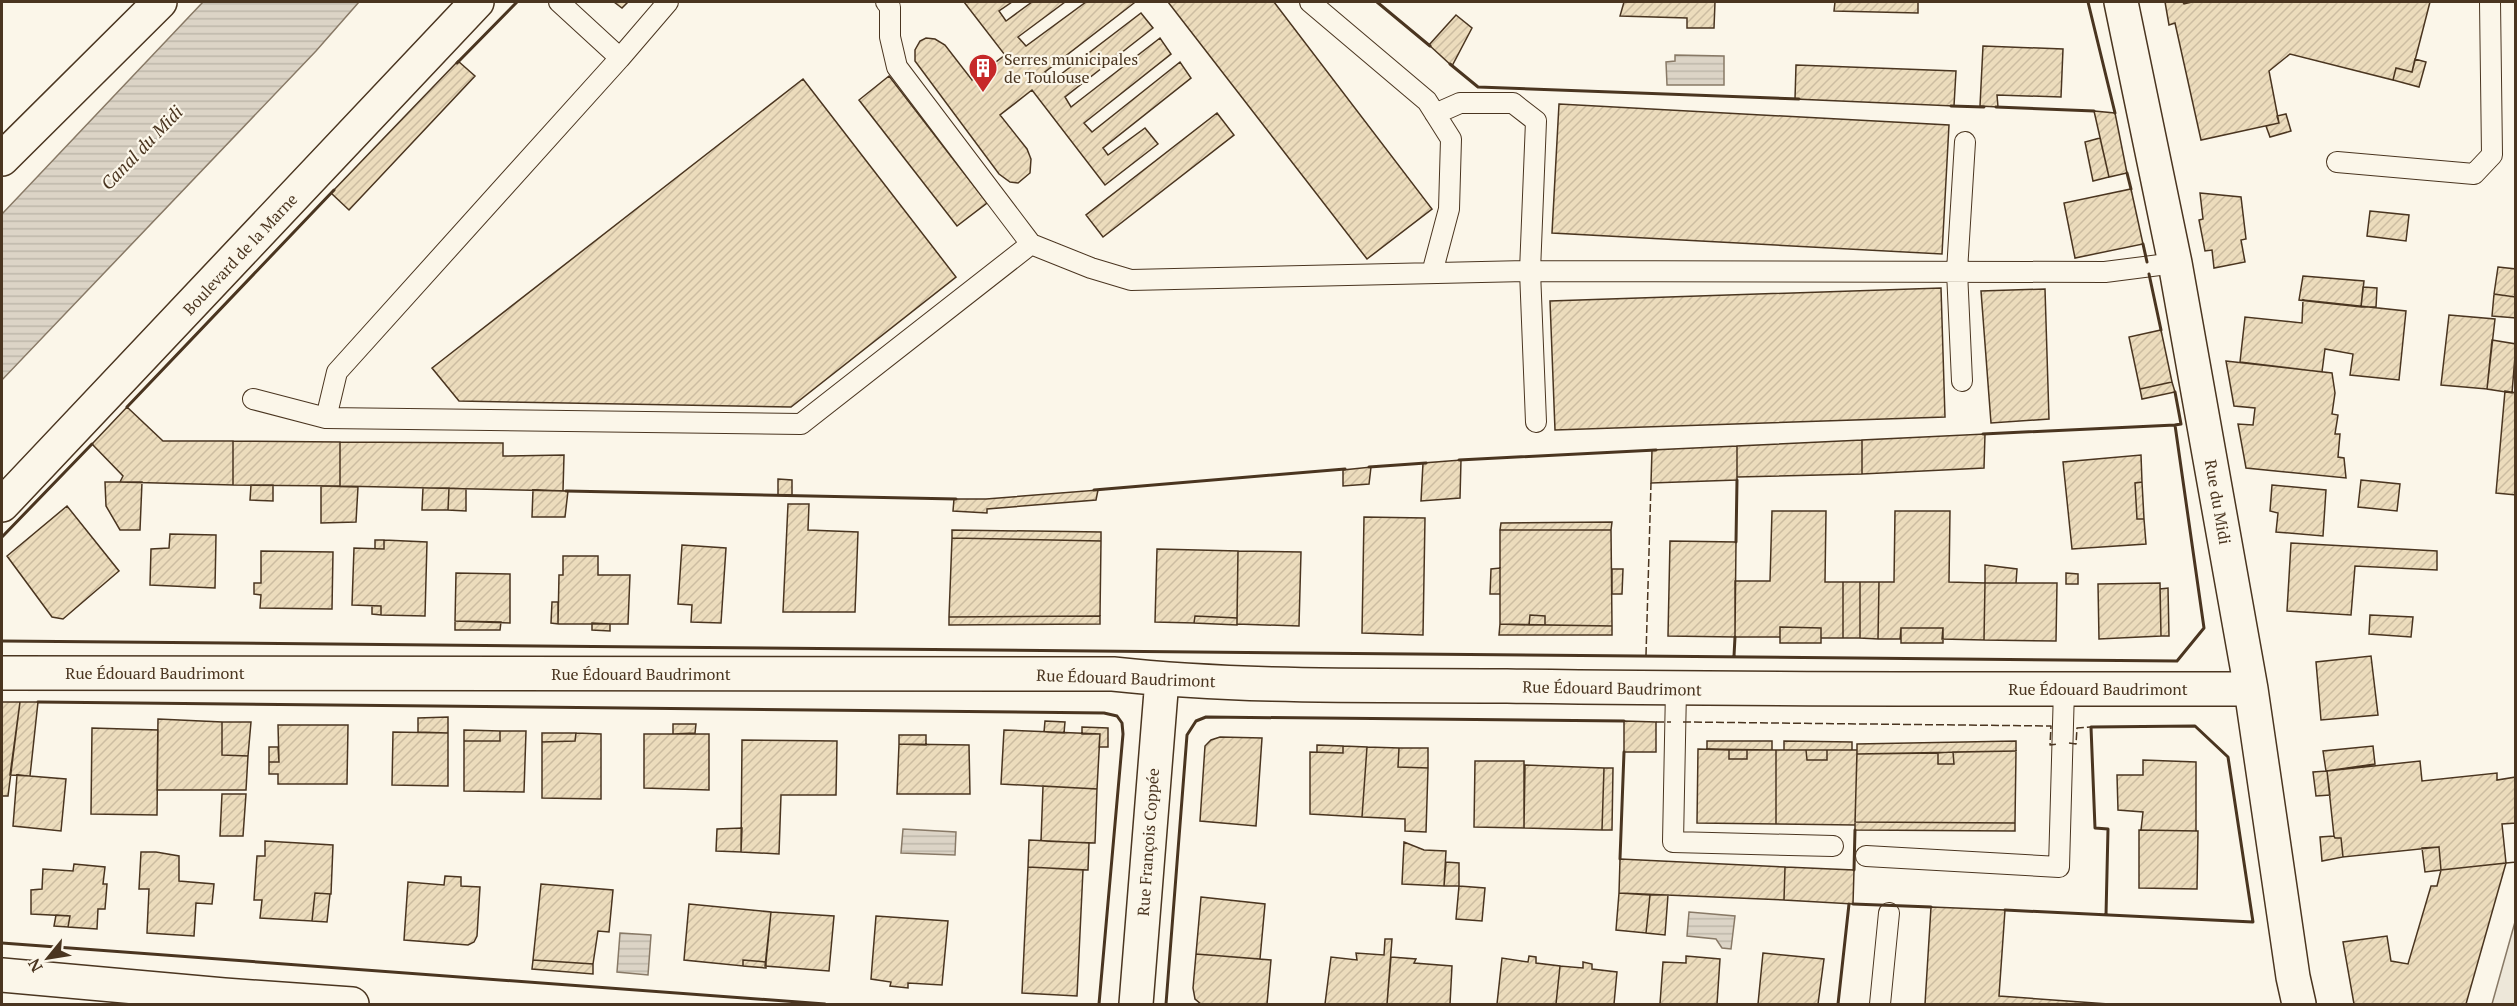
<svg xmlns="http://www.w3.org/2000/svg" width="2517" height="1006" viewBox="0 0 2517 1006" font-family="'PT Serif',serif">
<style>
.parking{fill:#ede7d9;stroke:#887966;stroke-width:1.5}
.water{fill:url(#water-rules);stroke:#887966;stroke-width:1.5}
.building{fill:url(#building-hatch);stroke:#4a3520;stroke-width:1.5}
.lines{fill:none;stroke-linecap:round;stroke-linejoin:round}
.service-casing{stroke:#4a3520;stroke-width:22}
.minor-casing{stroke:#4a3520;stroke-width:36}
.primary-casing{stroke:#4a3520;stroke-width:36}
.service{stroke:#fbf6e9;stroke-width:20}
.minor{stroke:#fbf6e9;stroke-width:33}
.primary{stroke:#fbf6e9;stroke-width:33}
.fence{stroke:#4a3520;stroke-width:1.5;stroke-dasharray:8 3;stroke-linecap:butt}
.wall{stroke:#4a3520;stroke-width:3}
.labels{text-anchor:middle;stroke-width:4.5;stroke-linejoin:round;paint-order:stroke}
.poi-label{font-size:16px;fill:#4a3520;stroke:#fbf6e9;text-anchor:start}
.street-label{font-size:16px;fill:#4a3520;stroke:#fbf6e9}
.water-label{font-size:18px;font-style:italic;fill:#4a3520;stroke:#fbf6e9}
</style>
<defs>
<pattern id="water-rules" width="6" height="5" patternUnits="userSpaceOnUse" patternTransform="scale(1.5)"><rect width="6" height="5" fill="#dcd4c6"/><path d="M0 2.5h6" fill="none" stroke="#beb7aa"/></pattern>
<pattern id="building-hatch" width="6" height="6" patternUnits="userSpaceOnUse" patternTransform="scale(1.5)"><rect width="6" height="6" fill="#ecdcbc"/><path d="M-1 1l2-2M0 6l6-6M5 7l2-2" fill="none" stroke="#ccbda1"/></pattern>
</defs>
<rect width="100%" height="100%" fill="#fbf6e9"/>
<path class="parking" d="M 2515,922 L 2515,1004 L 2492,1004 Z"/>
<path class="water" d="M 203,2 L 359,2 L 316,51 L 2,380 L 2,214 Z
M 1675,55 L 1724,56 L 1724,85 L 1667,85 L 1666,62 L 1675,61 Z
M 903,829 L 956,832 L 955,855 L 901,853 Z
M 1689,912 L 1735,916 L 1731,949 L 1722,948 L 1716,939 L 1687,936 Z
M 620,933 L 651,935 L 648,975 L 617,972 Z"/>
<path class="building" d="M 614,2 L 628,2 L 622,8 Z
M 964,2 L 1012,2 L 999,11 L 1006,21 L 1032,2 L 1065,2 L 1018,37 L 1026,46 L 1086,2 L 1133,2 L 1134,3 L 1045,72 L 1052,81 L 1141,13 L 1153,28 L 1065,97 L 1071,107 L 1160,38 L 1171,54 L 1084,123 L 1092,132 L 1180,62 L 1191,78 L 1103,148 L 1108,155 L 1145,128 L 1158,144 L 1105,185 L 1032,90 L 1000,115 L 1027,149 L 1031,159 L 1030,173 L 1018,183 L 1010,182 L 999,174 L 915,61 L 915,50 L 920,41 L 926,38 L 935,39 L 945,45 L 972,80 L 1005,55 Z
M 1168,2 L 1274,2 L 1432,209 L 1367,259 Z
M 1624,2 L 1715,2 L 1714,28 L 1687,28 L 1687,18 L 1620,16 Z
M 1835,2 L 1918,2 L 1918,13 L 1834,11 Z
M 2165,2 L 2183,2 L 2184,4 L 2192,2 L 2430,2 L 2412,72 L 2396,68 L 2393,80 L 2290,54 L 2269,71 L 2279,123 L 2201,140 L 2175,23 L 2169,25 Z
M 1456,15 L 1472,28 L 1452,66 L 1429,45 Z
M 1983,46 L 2063,49 L 2061,97 L 1997,95 L 1998,107 L 1980,106 Z
M 2415,59 L 2426,62 L 2419,87 L 2393,80 L 2396,68 L 2412,72 Z
M 458,61 L 475,76 L 349,210 L 331,193 Z
M 1796,65 L 1956,71 L 1954,106 L 1795,99 Z
M 889,76 L 987,203 L 957,226 L 859,100 Z
M 803,79 L 956,277 L 791,407 L 459,401 L 432,368 Z
M 1559,104 L 1949,125 L 1942,254 L 1552,233 Z
M 2094,111 L 2115,113 L 2127,173 L 2109,177 Z
M 1217,113 L 1234,135 L 1103,237 L 1086,215 Z
M 2286,114 L 2291,131 L 2270,137 L 2266,126 L 2279,123 L 2277,116 Z
M 2100,138 L 2109,177 L 2093,181 L 2085,142 Z
M 2131,189 L 2143,244 L 2075,258 L 2064,203 Z
M 2200,193 L 2241,197 L 2246,239 L 2241,240 L 2245,262 L 2214,268 L 2212,250 L 2205,251 L 2199,220 L 2203,219 Z
M 2370,211 L 2409,215 L 2406,241 L 2367,236 Z
M 2498,267 L 2516,269 L 2515,297 L 2494,294 Z
M 2303,276 L 2364,281 L 2361,307 L 2299,300 Z
M 2363,287 L 2377,288 L 2376,307 L 2361,307 Z
M 1941,288 L 1945,417 L 1555,430 L 1550,301 Z
M 2045,289 L 2049,419 L 1991,423 L 1981,291 Z
M 2494,294 L 2515,297 L 2516,295 L 2516,318 L 2492,316 Z
M 2303,300 L 2406,311 L 2399,380 L 2350,375 L 2353,354 L 2325,349 L 2322,372 L 2240,362 L 2245,317 L 2302,323 Z
M 2449,315 L 2495,319 L 2487,389 L 2441,385 Z
M 2161,330 L 2172,382 L 2140,389 L 2129,337 Z
M 2492,340 L 2516,344 L 2512,393 L 2487,389 Z
M 2226,361 L 2332,373 L 2335,393 L 2332,414 L 2338,415 L 2335,434 L 2340,434 L 2338,457 L 2344,458 L 2346,478 L 2246,468 L 2238,424 L 2253,425 L 2255,408 L 2234,406 Z
M 2172,382 L 2175,392 L 2142,399 L 2140,389 Z
M 2505,391 L 2516,393 L 2516,495 L 2496,493 Z
M 127,407 L 163,441 L 233,441 L 233,485 L 120,482 L 123,476 L 92,444 Z
M 1985,434 L 1984,468 L 1862,474 L 1862,440 Z
M 1862,440 L 1862,474 L 1737,477 L 1737,446 Z
M 233,441 L 340,442 L 340,486 L 233,485 Z
M 340,442 L 503,443 L 503,456 L 564,455 L 563,491 L 340,486 Z
M 1737,446 L 1737,480 L 1651,483 L 1652,450 Z
M 2141,455 L 2142,482 L 2135,483 L 2137,519 L 2144,519 L 2146,544 L 2072,549 L 2063,462 Z
M 1461,460 L 1460,498 L 1421,501 L 1423,463 Z
M 1371,467 L 1369,484 L 1343,486 L 1343,470 Z
M 778,479 L 792,480 L 792,495 L 778,495 Z
M 2361,480 L 2400,484 L 2397,511 L 2358,507 Z
M 105,482 L 142,482 L 140,530 L 120,530 L 106,506 Z
M 2142,482 L 2144,519 L 2137,519 L 2135,483 Z
M 251,485 L 273,485 L 273,501 L 250,500 Z
M 2272,485 L 2326,490 L 2323,536 L 2276,532 L 2278,513 L 2270,511 Z
M 321,486 L 358,487 L 356,522 L 321,523 Z
M 423,488 L 449,488 L 448,510 L 422,510 Z
M 449,488 L 466,489 L 466,511 L 448,510 Z
M 533,490 L 568,491 L 565,517 L 532,517 Z
M 1098,490 L 1096,500 L 987,509 L 987,513 L 953,511 L 954,499 L 986,499 Z
M 788,504 L 809,504 L 808,530 L 858,532 L 855,612 L 783,612 Z
M 67,506 L 119,571 L 63,619 L 52,617 L 7,556 Z
M 1772,511 L 1826,511 L 1825,582 L 1843,582 L 1843,638 L 1821,638 L 1821,628 L 1780,627 L 1780,637 L 1735,637 L 1735,581 L 1770,581 Z
M 1895,511 L 1950,511 L 1949,582 L 1985,583 L 1984,640 L 1942,639 L 1943,628 L 1901,628 L 1900,639 L 1878,639 L 1879,582 L 1894,582 Z
M 1364,517 L 1425,518 L 1423,635 L 1362,633 Z
M 1612,522 L 1611,530 L 1500,530 L 1501,523 Z
M 952,530 L 1101,532 L 1101,541 L 952,538 Z
M 1500,530 L 1611,530 L 1612,626 L 1545,625 L 1545,616 L 1530,615 L 1529,625 L 1500,624 Z
M 170,534 L 216,535 L 215,588 L 150,585 L 151,549 L 169,548 Z
M 952,538 L 1101,541 L 1100,616 L 949,617 Z
M 375,540 L 384,540 L 384,549 L 375,549 Z
M 384,540 L 427,542 L 425,616 L 381,615 L 381,606 L 352,605 L 354,548 L 384,549 Z
M 1670,541 L 1736,542 L 1735,637 L 1668,636 Z
M 2291,543 L 2437,551 L 2437,570 L 2355,566 L 2351,615 L 2287,611 Z
M 682,545 L 726,548 L 721,623 L 691,622 L 692,605 L 678,604 Z
M 1157,549 L 1238,551 L 1237,618 L 1195,616 L 1194,623 L 1155,622 Z
M 261,551 L 333,552 L 332,609 L 260,608 L 261,595 L 254,594 L 254,583 L 261,583 Z
M 1238,551 L 1301,552 L 1299,626 L 1237,624 Z
M 563,556 L 598,556 L 598,575 L 630,575 L 628,624 L 558,624 L 559,575 L 563,575 Z
M 1985,565 L 2017,569 L 2016,583 L 1985,583 Z
M 1500,568 L 1500,594 L 1490,594 L 1491,569 Z
M 1612,569 L 1623,569 L 1622,594 L 1612,594 Z
M 456,573 L 510,574 L 510,623 L 455,621 Z
M 2066,573 L 2078,574 L 2078,584 L 2066,584 Z
M 1843,582 L 1860,582 L 1860,638 L 1843,638 Z
M 1860,582 L 1879,582 L 1878,639 L 1860,638 Z
M 1985,583 L 2057,583 L 2056,641 L 1984,640 Z
M 2160,583 L 2161,636 L 2099,639 L 2098,584 Z
M 2168,588 L 2169,636 L 2161,636 L 2160,589 Z
M 552,602 L 558,602 L 558,624 L 551,623 Z
M 372,606 L 381,606 L 381,615 L 372,614 Z
M 1530,615 L 1545,616 L 1545,625 L 1529,625 Z
M 2370,615 L 2413,617 L 2411,637 L 2369,634 Z
M 1100,616 L 1100,624 L 949,625 L 949,617 Z
M 1195,616 L 1237,618 L 1237,625 L 1194,623 Z
M 455,621 L 501,622 L 500,630 L 455,630 Z
M 592,623 L 610,624 L 610,631 L 592,630 Z
M 1500,624 L 1612,626 L 1612,635 L 1499,635 Z
M 1780,627 L 1821,628 L 1821,643 L 1780,643 Z
M 1901,628 L 1943,628 L 1943,643 L 1901,643 Z
M 2371,656 L 2378,715 L 2321,720 L 2316,662 Z
M 2,702 L 20,702 L 8,796 L 2,796 Z
M 20,702 L 38,702 L 30,776 L 10,775 Z
M 448,717 L 448,733 L 418,732 L 418,718 Z
M 158,719 L 222,722 L 222,755 L 248,756 L 246,790 L 157,790 Z
M 1045,721 L 1065,722 L 1064,733 L 1044,732 Z
M 1624,721 L 1656,722 L 1656,752 L 1624,752 Z
M 222,722 L 251,722 L 248,756 L 222,755 Z
M 673,724 L 696,724 L 695,733 L 673,734 Z
M 278,725 L 348,725 L 347,784 L 278,784 L 278,774 L 269,774 L 269,762 L 279,762 Z
M 1082,727 L 1108,728 L 1108,747 L 1099,747 L 1100,734 L 1082,734 Z
M 92,728 L 158,730 L 157,815 L 91,814 Z
M 464,730 L 500,731 L 500,741 L 464,741 Z
M 1004,730 L 1100,734 L 1097,789 L 1001,784 Z
M 500,731 L 526,731 L 524,792 L 464,791 L 464,741 L 500,741 Z
M 393,732 L 448,733 L 448,786 L 392,785 Z
M 542,733 L 576,733 L 575,741 L 542,742 Z
M 576,733 L 601,734 L 601,799 L 542,798 L 542,742 L 575,741 Z
M 644,734 L 709,734 L 709,790 L 644,788 Z
M 899,735 L 926,735 L 926,745 L 899,744 Z
M 1220,737 L 1262,738 L 1256,826 L 1200,821 L 1205,746 L 1211,740 Z
M 742,740 L 837,741 L 836,795 L 781,795 L 779,854 L 741,852 Z
M 1707,741 L 1772,741 L 1772,750 L 1707,749 Z
M 1784,741 L 1852,742 L 1852,750 L 1784,750 Z
M 2016,741 L 2016,751 L 1857,754 L 1857,744 Z
M 899,744 L 969,745 L 970,794 L 897,794 Z
M 1317,745 L 1343,746 L 1343,753 L 1317,752 Z
M 1343,746 L 1367,747 L 1362,817 L 1310,814 L 1310,752 L 1343,753 Z
M 2373,746 L 2375,764 L 2326,771 L 2323,751 Z
M 269,747 L 278,747 L 279,762 L 269,762 Z
M 1367,747 L 1399,748 L 1398,767 L 1428,768 L 1426,832 L 1405,831 L 1405,819 L 1362,817 Z
M 1399,748 L 1428,748 L 1428,768 L 1398,767 Z
M 1698,749 L 1729,750 L 1729,759 L 1747,759 L 1747,750 L 1776,750 L 1776,824 L 1697,823 Z
M 1729,750 L 1747,750 L 1747,759 L 1729,759 Z
M 1776,750 L 1806,750 L 1807,760 L 1827,760 L 1827,750 L 1857,750 L 1855,825 L 1776,824 Z
M 1806,750 L 1827,750 L 1827,760 L 1807,760 Z
M 2016,751 L 2015,823 L 1855,822 L 1857,754 L 1938,753 L 1938,764 L 1954,764 L 1953,752 Z
M 1953,752 L 1954,764 L 1938,764 L 1938,753 Z
M 2143,760 L 2196,762 L 2196,831 L 2141,830 L 2143,812 L 2118,810 L 2117,775 L 2143,775 Z
M 1475,761 L 1524,761 L 1524,828 L 1474,827 Z
M 2420,761 L 2422,781 L 2497,773 L 2497,780 L 2516,777 L 2516,823 L 2502,824 L 2506,863 L 2441,870 L 2439,847 L 2343,857 L 2341,838 L 2335,838 L 2334,836 L 2327,771 Z
M 1525,765 L 1604,768 L 1602,830 L 1524,828 Z
M 1604,768 L 1613,768 L 1612,830 L 1602,830 Z
M 2327,771 L 2330,795 L 2316,796 L 2313,772 Z
M 17,775 L 66,779 L 61,831 L 13,826 Z
M 1043,786 L 1097,789 L 1095,843 L 1041,841 Z
M 222,794 L 246,794 L 243,836 L 220,836 Z
M 1855,822 L 2015,823 L 2015,831 L 1855,830 Z
M 742,828 L 741,852 L 716,851 L 717,829 Z
M 2139,830 L 2198,831 L 2197,889 L 2139,888 Z
M 2334,836 L 2335,838 L 2341,838 L 2343,857 L 2322,861 L 2320,837 Z
M 1029,840 L 1089,843 L 1088,870 L 1028,867 Z
M 265,841 L 333,845 L 331,894 L 315,893 L 312,921 L 260,918 L 262,900 L 254,900 L 257,856 L 265,856 Z
M 1404,842 L 1424,850 L 1446,851 L 1444,886 L 1402,884 Z
M 2439,847 L 2441,870 L 2425,872 L 2422,848 Z
M 141,852 L 156,852 L 179,856 L 179,881 L 214,884 L 212,904 L 196,903 L 194,936 L 147,933 L 149,889 L 139,889 Z
M 1620,859 L 1785,867 L 1784,900 L 1619,893 Z
M 1446,862 L 1459,863 L 1459,886 L 1444,886 Z
M 2506,863 L 2466,1004 L 2354,1004 L 2343,942 L 2387,936 L 2391,961 L 2408,964 L 2431,886 L 2437,886 L 2441,870 Z
M 74,864 L 105,867 L 103,884 L 107,884 L 105,909 L 98,909 L 97,929 L 68,927 L 70,916 L 31,914 L 31,890 L 42,889 L 43,869 L 73,871 Z
M 1028,867 L 1083,870 L 1077,996 L 1022,993 Z
M 1785,867 L 1854,870 L 1853,904 L 1784,900 Z
M 445,876 L 461,877 L 461,886 L 480,887 L 477,936 L 474,942 L 468,945 L 404,940 L 408,882 L 444,885 Z
M 541,884 L 613,890 L 609,932 L 598,931 L 593,964 L 533,960 Z
M 1459,886 L 1485,888 L 1482,921 L 1456,919 Z
M 315,893 L 330,894 L 327,922 L 312,921 Z
M 1619,893 L 1650,895 L 1646,933 L 1616,930 Z
M 1650,895 L 1668,895 L 1665,935 L 1646,933 Z
M 1201,897 L 1265,904 L 1260,959 L 1196,954 Z
M 689,904 L 771,912 L 766,962 L 743,960 L 743,966 L 684,960 Z
M 1931,907 L 2005,910 L 1999,996 L 2109,1004 L 1925,1004 Z
M 771,912 L 834,916 L 829,971 L 765,966 Z
M 56,915 L 70,916 L 68,927 L 54,926 Z
M 876,916 L 948,921 L 942,985 L 908,983 L 908,988 L 890,986 L 891,982 L 871,979 Z
M 1385,939 L 1392,939 L 1387,1004 L 1325,1004 L 1331,957 L 1357,960 L 1356,953 L 1384,955 Z
M 1763,953 L 1824,959 L 1818,1004 L 1758,1004 Z
M 1196,954 L 1271,960 L 1267,1004 L 1201,1004 L 1195,999 L 1193,988 Z
M 1529,956 L 1536,957 L 1536,963 L 1560,966 L 1556,1004 L 1497,1004 L 1502,958 L 1528,962 Z
M 1686,956 L 1720,959 L 1717,1004 L 1660,1004 L 1663,962 L 1686,963 Z
M 1391,957 L 1416,959 L 1414,963 L 1452,966 L 1450,1004 L 1387,1004 Z
M 533,960 L 593,964 L 593,974 L 532,969 Z
M 743,960 L 766,962 L 766,968 L 743,966 Z
M 1583,962 L 1592,964 L 1592,969 L 1617,972 L 1614,1004 L 1556,1004 L 1560,966 L 1583,968 Z"/>
<g class="lines">
<g class="service-casing">
<path id="service" d="M 559,2 L 620,58
M 886,2 L 890,7 L 890,37 L 897,67 L 1031,244 L 1091,268 L 1131,280 L 1530,271 L 2105,272 L 2175,263
M 1310,2 L 1427,101 L 1451,139 L 1449,209 L 1432,273
M 1435,114 L 1460,103 L 1513,103 L 1536,121 L 1530,271 L 1536,422
M 2337,162 L 2474,174 L 2492,155 L 2490,2
M 1962,381 L 1957,271 L 1965,142
M 253,399 L 326,418 L 801,424 L 1031,244
M 326,418 L 337,372 L 620,58 L 668,2
M 1676,689 L 1673,842 L 1833,846
M 1866,856 L 2059,867 L 2064,689
M 1880,1004 L 1889,913"/>
</g>
<g class="minor-casing">
<path id="minor" d="M 2121,2 L 2175,263 L 2251,689 L 2293,977 L 2299,1004
M 2,505 L 477,2
M 2,673 L 1113,674 C 1243,688 1376,685 1507,686 C 1755,690 2003,689 2251,689
M 2,975 L 224,995 L 352,1004
M 1136,1004 L 1162,679"/>
</g>
<g class="primary-casing">
<path id="primary" d="M 2,159 L 160,2"/>
</g>
<use href="#service" class="service"/>
<use href="#minor" class="minor"/>
<use href="#primary" class="primary"/>
<path class="fence" d="M 1646,655 L 1651,483
M 1656,722 L 1671,722
M 1683,722 L 2051,726 L 2050,745 L 2057,744
M 2069,743 L 2076,744 L 2077,728 L 2091,727
M 2506,863 L 2516,862"/>
<path class="wall" d="M 1377,2 L 1430,46
M 2088,2 L 2115,113
M 457,63 L 517,2
M 1450,64 L 1478,87 L 1799,99
M 1951,106 L 1984,107
M 1996,107 L 2094,111
M 2127,173 L 2131,189
M 2143,244 L 2147,262
M 2149,274 L 2161,330
M 127,407 L 334,190
M 1983,434 L 2175,425
M 1459,460 L 1656,450
M 1369,467 L 1426,463
M 1094,490 L 1345,469
M 566,491 L 956,499
M 2,537 L 92,444
M 1736,542 L 1737,480
M 2,641 L 2177,661 L 2204,628 L 2175,425 L 2181,424 L 2175,392
M 1734,656 L 1735,637
M 38,702 L 1104,713 L 1117,716 L 1122,723 L 1123,734 L 1099,1004
M 1620,859 L 1624,752
M 1854,870 L 1855,830
M 1853,904 L 1931,907
M 2005,910 L 2253,922 L 2228,757 L 2195,726 L 2091,727 L 2095,828 L 2108,829 L 2106,915
M 2,943 L 825,1004
M 1166,1004 L 1187,735 L 1196,721 L 1206,717 L 1624,721
M 1838,1004 L 1849,904"/>
</g>
<defs>
<g id="building-pin" transform="scale(1.5)"><path d="M0 17L-7.5 6A9.5 9.5 0 1 1 7.5 6Z" fill="#c62828" stroke="#fbf6e9"/><path d="M-4-6H4V6H1V3H-1V6H-4ZM-2.5-4.3h1.7v1.8h-1.7ZM.8-4.3h1.7v1.8H.8ZM-2.5-1h1.7V.8h-1.7ZM.8-1h1.7V.8H.8Z" fill="#fff"/></g>
</defs>
<g fill-rule="evenodd">
<use href="#building-pin" x="983" y="68"/>
</g>
<g class="labels">
<g class="poi-label">
<text x="1004" y="65">Serres municipales<tspan x="1004" dy="18">de Toulouse</tspan></text>
</g>
<g class="street-label">
<text transform="translate(240 254) rotate(-47)" y="6">Boulevard de la Marne</text>
<text transform="translate(2218 502) rotate(80)" y="6">Rue du Midi</text>
<text x="155" y="679">Rue Édouard Baudrimont</text>
<text x="641" y="680">Rue Édouard Baudrimont</text>
<text transform="translate(1126 678) rotate(2)" y="6">Rue Édouard Baudrimont</text>
<text transform="translate(1612 688) rotate(1)" y="6">Rue Édouard Baudrimont</text>
<text x="2098" y="695">Rue Édouard Baudrimont</text>
<text transform="translate(1148 842) rotate(-86)" y="6">Rue François Coppée</text>
</g>
<g class="water-label">
<text transform="translate(142 148) rotate(-46)" y="6">Canal du Midi</text>
</g>
</g>
<rect width="2517" height="1006" fill="none" stroke="#4a3520" stroke-width="6"/>
<g transform="translate(48 958) rotate(240)" stroke="#fbf6e9" stroke-width="4.5" paint-order="stroke">
<path d="M0-4.5L10 22L0 15L-10 22Z" fill="#4a3520"/>
<text y="-9" font-size="16" font-weight="bold" text-anchor="middle" fill="#4a3520">N</text>
</g>
</svg>
